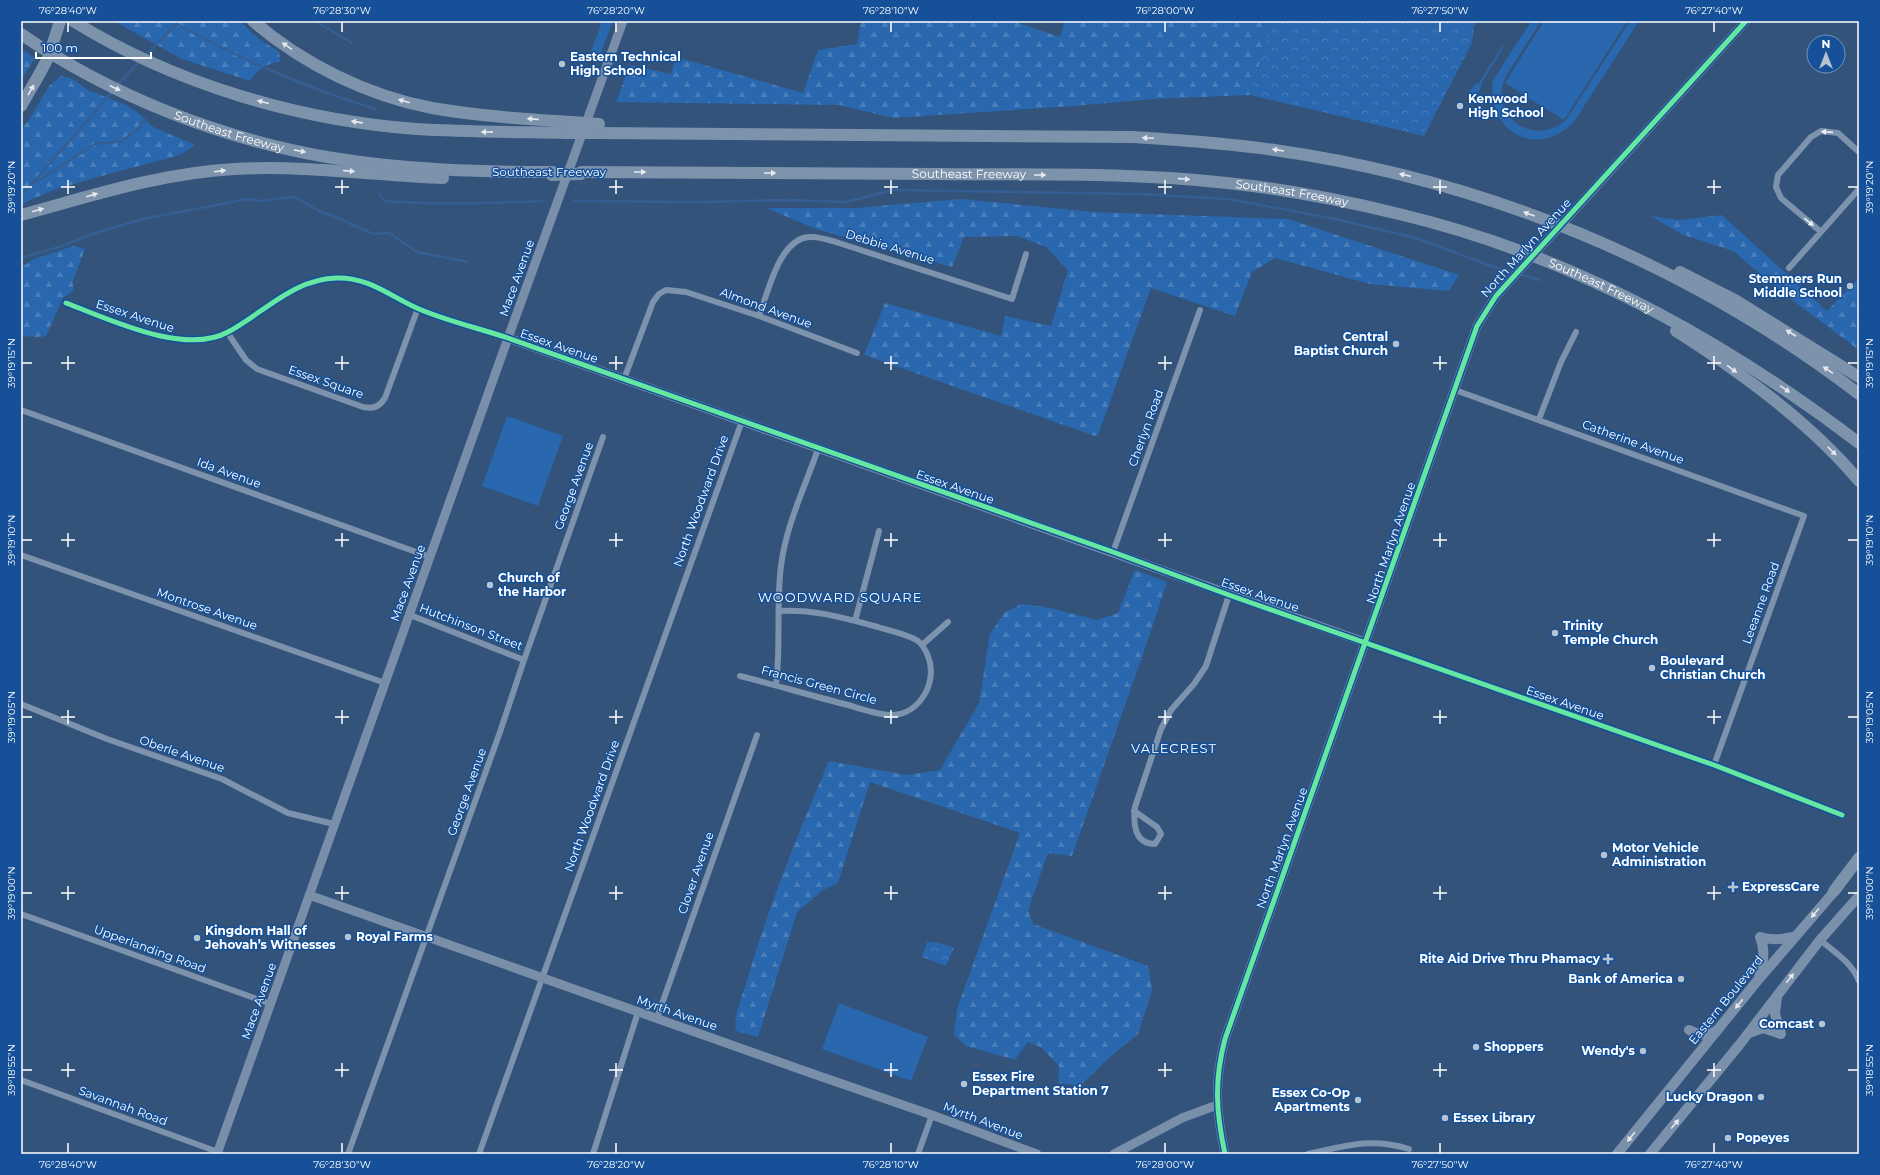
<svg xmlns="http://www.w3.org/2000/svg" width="1880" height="1175" viewBox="0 0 1880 1175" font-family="Montserrat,sans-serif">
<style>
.grass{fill:#2967ae}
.forest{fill:url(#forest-firs)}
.park{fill:url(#park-crowns)}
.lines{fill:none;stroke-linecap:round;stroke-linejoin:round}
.stream{stroke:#355f93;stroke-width:2.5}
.street{stroke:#7d93ad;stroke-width:6}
.secondary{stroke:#788ea9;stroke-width:9}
.primary{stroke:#7b90aa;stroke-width:10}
.highway{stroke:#7d92ab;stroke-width:12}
.secondary-bridge{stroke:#788ea9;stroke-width:9}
.highway-bridge{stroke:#7d92ab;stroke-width:12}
.cycleway-casing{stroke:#155098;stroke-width:8}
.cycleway{stroke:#66e7a1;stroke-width:5}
.oneway{fill:#e5e9ee}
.oneway2{fill:#eceff3}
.ticks{fill:none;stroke:#fff;stroke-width:1.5}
.poi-dot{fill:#b8c3d0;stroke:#155098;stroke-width:1.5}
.labels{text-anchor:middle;stroke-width:3;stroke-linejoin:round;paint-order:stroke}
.poi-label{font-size:12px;font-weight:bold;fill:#fff;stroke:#155098;text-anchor:start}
.street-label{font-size:12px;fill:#fff;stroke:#155098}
.neighbourhood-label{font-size:13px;letter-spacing:1px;fill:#fff;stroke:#155098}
.neatline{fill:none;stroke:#fff;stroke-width:1.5}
.ticks-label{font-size:10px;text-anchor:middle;fill:#fff}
</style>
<defs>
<pattern id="forest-firs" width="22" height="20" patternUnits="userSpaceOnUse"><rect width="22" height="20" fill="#2967ae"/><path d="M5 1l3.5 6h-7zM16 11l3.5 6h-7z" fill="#497eba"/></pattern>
<pattern id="park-crowns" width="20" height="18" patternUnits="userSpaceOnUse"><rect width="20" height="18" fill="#2967ae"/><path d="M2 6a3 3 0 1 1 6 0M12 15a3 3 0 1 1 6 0" fill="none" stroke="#497eba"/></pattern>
</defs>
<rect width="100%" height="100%" fill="#33537a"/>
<path class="grass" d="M 602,21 L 613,21 L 600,55 L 591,52 Z
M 1531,21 L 1541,21 L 1506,76 C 1487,116 1533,148 1566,120 L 1630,21 L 1639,21 L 1574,122 C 1549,149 1508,145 1495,108 C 1493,101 1491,89 1493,81 C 1495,76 1500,70 1503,65 C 1512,50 1522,36 1531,21 Z
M 1544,21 L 1627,21 L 1564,120 L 1505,83 Z
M 1503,45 L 1504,46 L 1481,84 L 1481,88 L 1476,96 L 1469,92 L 1475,84 L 1479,83 Z
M 507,416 L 563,436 L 538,506 L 482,486 Z
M 839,1003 L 928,1037 L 911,1081 L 822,1049 Z"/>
<path class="forest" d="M 114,21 L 240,21 L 255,36 L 279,52 L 280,62 C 268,63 257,69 250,81 L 182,59 Z
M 861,21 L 1013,21 L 1060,37 L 1065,21 L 1273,21 L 1250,95 L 1153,99 L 1073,106 L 893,118 L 840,105 L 616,102 L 630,65 L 671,74 L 676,57 L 803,93 L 818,50 L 857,44 Z
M 21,49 L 35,58 L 21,80 Z
M 61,76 L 72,79 L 88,90 L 126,105 L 140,114 L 153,127 L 195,145 L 180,155 L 94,178 L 54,190 L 21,204 L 21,129 L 29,120 L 49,86 Z
M 961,199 L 1094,212 L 1288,219 L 1459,275 L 1449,291 L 1370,284 L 1275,258 L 1252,272 L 1235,316 L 1151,288 L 1098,435 L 1095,436 L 864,355 L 885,303 L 1001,336 L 1005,316 L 1051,326 L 1068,270 L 1046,247 L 1018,236 L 964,237 L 952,267 L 816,229 L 766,208 L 856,208 Z
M 1722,215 L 1827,311 L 1859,278 L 1859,350 L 1792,300 L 1733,251 L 1681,234 L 1651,216 L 1679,220 Z
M 74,246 L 85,249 L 73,281 L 73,291 L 63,298 L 46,336 L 37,337 L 21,336 L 21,267 L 36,258 Z
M 1135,570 L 1167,582 L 1150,634 L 1072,856 L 1048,853 L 1028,910 L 1033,924 L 1148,966 L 1152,990 L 1138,1034 L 1112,1055 L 1083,1083 L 1073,1085 L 1058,1083 L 1059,1066 L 1042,1048 L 1028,1042 L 1015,1060 L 966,1046 L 954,1035 L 957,1009 L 1020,833 L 870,782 L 838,883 L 823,890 L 797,912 L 758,1037 L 736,1031 C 733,1017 742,997 746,984 C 768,907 798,834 829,761 L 907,775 L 940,770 L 979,703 L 990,634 L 1005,612 L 1022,604 L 1050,608 L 1097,620 L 1118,613 Z"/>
<path class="park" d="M 1273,21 L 1478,21 L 1474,26 L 1472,43 L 1424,136 L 1250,95 Z
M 927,942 L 940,943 L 954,948 L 946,966 L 922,957 Z"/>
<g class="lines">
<path class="stream" d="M 315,21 L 352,43
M 146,55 L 177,24 C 240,59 306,88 375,109
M 117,85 L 140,61
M 34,183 L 95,144 L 122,141 L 137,130 L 145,119
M 380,194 L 384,201 C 437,205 490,203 543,201
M 21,196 L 113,91
M 574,201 L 702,202 L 789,200 L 846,202 L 893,190 L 1140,194 L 1228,199 L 1335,219 L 1416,238 L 1491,266 L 1515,273
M 21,258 L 62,246 L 95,233 L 143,219 L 248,199 L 260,201 L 294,197 L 319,211 L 338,218 L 373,234 L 389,233 L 417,252 L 468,262
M 1519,274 L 1540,280"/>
<path class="street" d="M 1820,231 L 1781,198 L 1776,187 L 1778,175 L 1811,137 L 1821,131 L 1838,133 L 1859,152
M 1789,268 L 1859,189
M 66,303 C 109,319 184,356 228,332 C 265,312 293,279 337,278 C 369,277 391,297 419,309 C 447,321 478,328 508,338
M 759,316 C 768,293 779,239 809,237 C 819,236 829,240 839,243 L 1012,299 L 1026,254
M 227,332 L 246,360 L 257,369 L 363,407 C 374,409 379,407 385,398 L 418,308
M 624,379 L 653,302 L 659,294 L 666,290 L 686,292 L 759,316 L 857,353
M 1455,390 L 1804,516 L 1714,765
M 21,410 L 430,557
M 1539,419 L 1561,362 L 1576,332
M 1113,552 L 1200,310
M 21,555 L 385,683
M 410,615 L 524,660
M 855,621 L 879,531
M 1367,643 L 1714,765 L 1842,815
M 922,645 L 948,622
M 740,676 C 776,685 812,696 848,705 C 862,709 878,715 893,715 C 921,713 938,681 928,656 C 926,651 923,645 918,641 C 907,634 890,631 878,627 C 844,618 814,609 779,611
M 776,685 C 781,645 776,605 781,566 C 786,525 805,487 818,449
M 21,704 L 107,739 L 222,779 L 288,813 L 334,824
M 1134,811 L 1157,827 L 1161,834 L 1155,844 C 1134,844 1133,823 1135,807 L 1161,729 L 1171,710 L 1194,684 L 1206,666 L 1229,595
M 21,914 L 271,1004
M 1820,940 C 1835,952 1852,963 1859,981
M 657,1018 L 757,735
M 21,1080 L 218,1152
M 348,1154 L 500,732 L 524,660 L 603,437
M 479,1154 L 742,421
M 593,1154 L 638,1012
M 918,1154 L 932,1115
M 1308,1154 C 1345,1146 1371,1137 1409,1149"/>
<path class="secondary" d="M 1590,193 L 1746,21
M 508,338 L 1367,643
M 309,895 L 802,1070 L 932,1115 L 1037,1154
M 217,1154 L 508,338 L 623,21
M 1114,1154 L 1182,1118 L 1217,1105
M 1225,1154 C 1216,1112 1214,1081 1225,1039 L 1477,326 L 1496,296"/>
<path class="primary" d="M 1760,937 C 1773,941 1783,939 1796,936
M 1759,977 C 1763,962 1766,951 1760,937
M 1777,997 L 1775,1014 L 1781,1034
M 1689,1030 C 1699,1035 1707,1037 1717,1030
M 1749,1033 L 1763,1028 L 1781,1034
M 1617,1154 L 1758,980 L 1839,886
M 1650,1154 L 1740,1044 L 1820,940 L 1859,896"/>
<g class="highway">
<path d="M 73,21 C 175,84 297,120 416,129 C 467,132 517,132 567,133"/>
<path d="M 253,21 C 303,64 368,96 432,108 C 478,116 525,119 571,122"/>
<path id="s1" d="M 21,34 C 113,97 224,140 333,158 C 406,170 480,172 553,172"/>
<path d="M 21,106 L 40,73"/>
<path d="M 595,133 L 1133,137 C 1180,140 1227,143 1274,150 C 1486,180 1689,264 1859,394"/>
<path id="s2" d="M 581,172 C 700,173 819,173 938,174 C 1034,175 1131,172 1227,183 C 1284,189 1342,200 1399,214 C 1568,254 1721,338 1859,443"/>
<path d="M 21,215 C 91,196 161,173 234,169 C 304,165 373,175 443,178"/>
<path d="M 1680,272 L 1735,300 L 1859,377"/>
<path d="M 1676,331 C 1739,371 1811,423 1859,481"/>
<path d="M 1834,891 L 1859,858"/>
</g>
<path class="secondary-bridge" d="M 1496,296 L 1590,193"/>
<path class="highway-bridge" d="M 40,73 L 49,56 L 60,21
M 571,122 L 599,124
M 567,133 L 595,133
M 552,175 L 581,174"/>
<g class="cycleway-casing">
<path id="cycleway" d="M 66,303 C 109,319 184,356 228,332 C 265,312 293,279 337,278 C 369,277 391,297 419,309 C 447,321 478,328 508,338 L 1113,552 L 1229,595 L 1714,765 L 1842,815
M 1225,1154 C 1216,1112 1214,1081 1225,1039 L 1477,326 L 1496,296 L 1746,21"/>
</g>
<use href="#cycleway" class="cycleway"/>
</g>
<defs><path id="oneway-solid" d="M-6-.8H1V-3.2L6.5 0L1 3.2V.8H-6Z"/></defs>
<g class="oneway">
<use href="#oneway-solid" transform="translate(287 46) rotate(-145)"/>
<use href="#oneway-solid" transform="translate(115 88) rotate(25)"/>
<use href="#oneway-solid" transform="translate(31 90) rotate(-60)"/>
<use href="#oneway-solid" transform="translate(404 101) rotate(-164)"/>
<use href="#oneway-solid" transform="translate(263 102) rotate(-165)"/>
<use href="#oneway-solid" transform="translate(533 119) rotate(-175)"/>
<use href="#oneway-solid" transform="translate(357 122) rotate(-172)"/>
<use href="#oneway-solid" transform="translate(487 132) rotate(-179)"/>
<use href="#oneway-solid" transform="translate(1148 138) rotate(-177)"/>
<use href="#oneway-solid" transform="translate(1278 150) rotate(-171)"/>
<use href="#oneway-solid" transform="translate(300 151) rotate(11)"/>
<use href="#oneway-solid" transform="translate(220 171) rotate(-7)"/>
<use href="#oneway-solid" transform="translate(349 171) rotate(5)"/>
<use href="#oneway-solid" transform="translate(640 172)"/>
<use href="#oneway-solid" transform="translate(770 173)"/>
<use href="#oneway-solid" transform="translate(1040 175)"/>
<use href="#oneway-solid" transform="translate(1405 175) rotate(-167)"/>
<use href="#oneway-solid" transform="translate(1184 179) rotate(4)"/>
<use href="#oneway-solid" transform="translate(92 195) rotate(-16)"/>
<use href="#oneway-solid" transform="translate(38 210) rotate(-16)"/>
<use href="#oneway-solid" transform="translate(1529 214) rotate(-160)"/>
<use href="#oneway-solid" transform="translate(1791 333) rotate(-147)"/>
<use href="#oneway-solid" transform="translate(1732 369) rotate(36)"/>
<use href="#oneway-solid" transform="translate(1828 370) rotate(-146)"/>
<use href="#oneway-solid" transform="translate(1785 389) rotate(34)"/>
<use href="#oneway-solid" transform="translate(1832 451) rotate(45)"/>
<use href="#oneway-solid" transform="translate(1815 913) rotate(131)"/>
<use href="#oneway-solid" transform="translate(1790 978) rotate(-52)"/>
<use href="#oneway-solid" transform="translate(1739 1004) rotate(129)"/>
<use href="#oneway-solid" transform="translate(1675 1124) rotate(-50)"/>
<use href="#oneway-solid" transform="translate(1631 1137) rotate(129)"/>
</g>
<g class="oneway2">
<use href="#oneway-solid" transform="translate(1827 132) rotate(-176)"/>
<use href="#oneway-solid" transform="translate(1809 222) rotate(39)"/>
</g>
<path class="ticks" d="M 68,22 L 68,32M 342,22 L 342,32M 616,22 L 616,32M 891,22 L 891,32M 1165,22 L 1165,32M 1440,22 L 1440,32M 1714,22 L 1714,32M 68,180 L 68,194M 342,180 L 342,194M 616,180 L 616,194M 891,180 L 891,194M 1165,180 L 1165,194M 1440,180 L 1440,194M 1714,180 L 1714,194M 22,187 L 32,187M 61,187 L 75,187M 335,187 L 349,187M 609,187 L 623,187M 884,187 L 898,187M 1158,187 L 1172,187M 1433,187 L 1447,187M 1707,187 L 1721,187M 1848,187 L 1858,187M 68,356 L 68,370M 342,356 L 342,370M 616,356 L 616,370M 891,356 L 891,370M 1165,356 L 1165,370M 1440,356 L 1440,370M 1714,356 L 1714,370M 22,363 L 32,363M 61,363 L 75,363M 335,363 L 349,363M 609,363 L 623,363M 884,363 L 898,363M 1158,363 L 1172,363M 1433,363 L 1447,363M 1707,363 L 1721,363M 1848,363 L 1858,363M 68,533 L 68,547M 342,533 L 342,547M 616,533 L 616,547M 891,533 L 891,547M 1165,533 L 1165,547M 1440,533 L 1440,547M 1714,533 L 1714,547M 22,540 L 32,540M 61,540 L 75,540M 335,540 L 349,540M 609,540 L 623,540M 884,540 L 898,540M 1158,540 L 1172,540M 1433,540 L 1447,540M 1707,540 L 1721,540M 1848,540 L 1858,540M 68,710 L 68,724M 342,710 L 342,724M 616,710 L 616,724M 891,710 L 891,724M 1165,710 L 1165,724M 1440,710 L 1440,724M 1714,710 L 1714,724M 22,717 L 32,717M 61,717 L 75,717M 335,717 L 349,717M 609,717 L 623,717M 884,717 L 898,717M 1158,717 L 1172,717M 1433,717 L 1447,717M 1707,717 L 1721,717M 1848,717 L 1858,717M 68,886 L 68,900M 342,886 L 342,900M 616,886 L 616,900M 891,886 L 891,900M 1165,886 L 1165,900M 1440,886 L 1440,900M 1714,886 L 1714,900M 22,893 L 32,893M 61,893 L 75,893M 335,893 L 349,893M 609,893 L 623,893M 884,893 L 898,893M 1158,893 L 1172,893M 1433,893 L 1447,893M 1707,893 L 1721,893M 1848,893 L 1858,893M 68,1063 L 68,1077M 342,1063 L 342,1077M 616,1063 L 616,1077M 891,1063 L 891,1077M 1165,1063 L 1165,1077M 1440,1063 L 1440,1077M 1714,1063 L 1714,1077M 22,1070 L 32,1070M 61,1070 L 75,1070M 335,1070 L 349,1070M 609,1070 L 623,1070M 884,1070 L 898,1070M 1158,1070 L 1172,1070M 1433,1070 L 1447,1070M 1707,1070 L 1721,1070M 1848,1070 L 1858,1070M 68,1143 L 68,1153M 342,1143 L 342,1153M 616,1143 L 616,1153M 891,1143 L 891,1153M 1165,1143 L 1165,1153M 1440,1143 L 1440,1153M 1714,1143 L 1714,1153"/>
<g class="poi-dot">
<circle cx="562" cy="64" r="4"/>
<circle cx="1460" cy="106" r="4"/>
<circle cx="1850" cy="286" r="4"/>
<circle cx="1396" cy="344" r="4"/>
<circle cx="490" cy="585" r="4"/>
<circle cx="1555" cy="633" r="4"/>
<circle cx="1652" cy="668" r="4"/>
<circle cx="1604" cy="855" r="4"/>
<path d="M1731 881h4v4h4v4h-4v4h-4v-4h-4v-4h4z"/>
<circle cx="348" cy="937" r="4"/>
<circle cx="197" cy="938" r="4"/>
<path d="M1606 953h4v4h4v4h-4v4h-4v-4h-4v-4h4z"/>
<circle cx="1681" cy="979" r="4"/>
<circle cx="1822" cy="1024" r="4"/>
<circle cx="1476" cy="1047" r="4"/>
<circle cx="1643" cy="1051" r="4"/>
<circle cx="964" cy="1084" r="4"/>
<circle cx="1761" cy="1097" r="4"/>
<circle cx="1358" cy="1100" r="4"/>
<circle cx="1445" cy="1118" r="4"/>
<circle cx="1728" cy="1138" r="4"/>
</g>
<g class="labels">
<g class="poi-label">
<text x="570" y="61">Eastern Technical<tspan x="570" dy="14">High School</tspan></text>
<text x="1468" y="103">Kenwood<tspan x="1468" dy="14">High School</tspan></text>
<text x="1842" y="283" text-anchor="end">Stemmers Run<tspan x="1842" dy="14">Middle School</tspan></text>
<text x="1388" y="341" text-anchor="end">Central<tspan x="1388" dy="14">Baptist Church</tspan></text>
<text x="498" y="582">Church of<tspan x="498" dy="14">the Harbor</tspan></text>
<text x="1563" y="630">Trinity<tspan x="1563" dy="14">Temple Church</tspan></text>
<text x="1660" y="665">Boulevard<tspan x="1660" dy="14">Christian Church</tspan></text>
<text x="1612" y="852">Motor Vehicle<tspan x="1612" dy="14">Administration</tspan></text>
<text x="1742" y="891">ExpressCare</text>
<text x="205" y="935">Kingdom Hall of<tspan x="205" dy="14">Jehovah’s Witnesses</tspan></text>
<text x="356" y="941">Royal Farms</text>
<text x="1600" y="963" text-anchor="end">Rite Aid Drive Thru Phamacy</text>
<text x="1673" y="983" text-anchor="end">Bank of America</text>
<text x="1814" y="1028" text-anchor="end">Comcast</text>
<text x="1484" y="1051">Shoppers</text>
<text x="1635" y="1055" text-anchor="end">Wendy's</text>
<text x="972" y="1081">Essex Fire<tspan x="972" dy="14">Department Station 7</tspan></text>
<text x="1350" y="1097" text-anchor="end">Essex Co-Op<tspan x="1350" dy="14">Apartments</tspan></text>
<text x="1753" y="1101" text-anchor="end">Lucky Dragon</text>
<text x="1453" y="1122">Essex Library</text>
<text x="1736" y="1142">Popeyes</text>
</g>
<g class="street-label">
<text dy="4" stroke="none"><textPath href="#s1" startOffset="231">Southeast Freeway</textPath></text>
<text x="549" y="176">Southeast Freeway</text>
<text dy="4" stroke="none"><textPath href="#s2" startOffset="388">Southeast Freeway</textPath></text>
<text dy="4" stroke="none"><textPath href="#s2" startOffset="712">Southeast Freeway</textPath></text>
<text transform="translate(890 247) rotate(17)" y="4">Debbie Avenue</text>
<text transform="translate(1526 248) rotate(-48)" y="4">North Marlyn Avenue</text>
<text transform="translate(517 278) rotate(-70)" y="4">Mace Avenue</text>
<text dy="4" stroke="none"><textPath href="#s2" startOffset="1036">Southeast Freeway</textPath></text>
<text transform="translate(766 308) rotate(20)" y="4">Almond Avenue</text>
<text transform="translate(135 316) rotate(18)" y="4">Essex Avenue</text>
<text transform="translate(559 346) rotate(19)" y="4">Essex Avenue</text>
<text transform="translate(326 382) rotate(19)" y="4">Essex Square</text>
<text transform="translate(1146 428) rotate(-70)" y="4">Cherlyn Road</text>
<text transform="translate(1633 442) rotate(20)" y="4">Catherine Avenue</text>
<text transform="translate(229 473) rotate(20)" y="4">Ida Avenue</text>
<text transform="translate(574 486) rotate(-70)" y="4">George Avenue</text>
<text transform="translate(955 487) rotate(19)" y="4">Essex Avenue</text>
<text transform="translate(701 501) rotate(-70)" y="4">North Woodward Drive</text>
<text transform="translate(1391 543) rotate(-71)" y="4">North Marlyn Avenue</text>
<text transform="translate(408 583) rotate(-70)" y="4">Mace Avenue</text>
<text transform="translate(1260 595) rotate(19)" y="4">Essex Avenue</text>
<text transform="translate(1761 603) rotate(-70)" y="4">Leeanne Road</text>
<text transform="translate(207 609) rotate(19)" y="4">Montrose Avenue</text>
<text transform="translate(471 627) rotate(21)" y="4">Hutchinson Street</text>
<text transform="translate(819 685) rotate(15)" y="4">Francis Green Circle</text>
<text transform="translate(1565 703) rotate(19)" y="4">Essex Avenue</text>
<text transform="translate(182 754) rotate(19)" y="4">Oberle Avenue</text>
<text transform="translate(467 792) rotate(-70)" y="4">George Avenue</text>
<text transform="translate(592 806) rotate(-70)" y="4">North Woodward Drive</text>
<text transform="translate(1282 848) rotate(-70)" y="4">North Marlyn Avenue</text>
<text transform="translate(696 873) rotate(-71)" y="4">Clover Avenue</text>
<text transform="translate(150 949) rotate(20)" y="4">Upperlanding Road</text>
<text transform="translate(1726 1000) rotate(-51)" y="4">Eastern Boulevard</text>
<text transform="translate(259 1001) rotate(-70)" y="4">Mace Avenue</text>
<text transform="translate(677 1013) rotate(19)" y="4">Myrth Avenue</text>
<text transform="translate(123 1106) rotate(20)" y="4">Savannah Road</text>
<text transform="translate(983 1121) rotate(21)" y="4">Myrth Avenue</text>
</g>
<g class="neighbourhood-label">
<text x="840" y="602">WOODWARD SQUARE</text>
<text x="1174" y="753">VALECREST</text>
</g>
</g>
<rect width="1880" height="1175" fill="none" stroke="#155098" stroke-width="44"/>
<g transform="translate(1826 54)"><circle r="19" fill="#155098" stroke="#7396c1"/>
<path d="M0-3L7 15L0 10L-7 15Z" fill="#b8c3d0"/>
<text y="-6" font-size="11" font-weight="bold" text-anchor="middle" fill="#ffffff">N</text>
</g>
<path d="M36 52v6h115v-6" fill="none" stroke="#ffffff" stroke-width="2"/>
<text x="42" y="52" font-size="12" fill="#ffffff" stroke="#155098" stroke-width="3" paint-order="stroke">100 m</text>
<rect x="22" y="22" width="1836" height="1131" class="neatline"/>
<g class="ticks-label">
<text x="68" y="14">76°28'40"W</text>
<text x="342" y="14">76°28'30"W</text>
<text x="616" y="14">76°28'20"W</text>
<text x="891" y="14">76°28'10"W</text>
<text x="1165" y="14">76°28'00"W</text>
<text x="1440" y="14">76°27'50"W</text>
<text x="1714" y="14">76°27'40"W</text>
<text transform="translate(11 187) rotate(-90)" y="4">39°19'20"N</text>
<text transform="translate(1869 187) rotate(-90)" y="4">39°19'20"N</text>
<text transform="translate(11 363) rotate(-90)" y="4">39°19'15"N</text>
<text transform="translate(1869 363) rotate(-90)" y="4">39°19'15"N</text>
<text transform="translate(11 540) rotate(-90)" y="4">39°19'10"N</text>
<text transform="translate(1869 540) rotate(-90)" y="4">39°19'10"N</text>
<text transform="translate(11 717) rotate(-90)" y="4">39°19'05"N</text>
<text transform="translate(1869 717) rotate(-90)" y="4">39°19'05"N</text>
<text transform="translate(11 893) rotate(-90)" y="4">39°19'00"N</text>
<text transform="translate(1869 893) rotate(-90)" y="4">39°19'00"N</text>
<text transform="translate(11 1070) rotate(-90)" y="4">39°18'55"N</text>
<text transform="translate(1869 1070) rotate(-90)" y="4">39°18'55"N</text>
<text x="68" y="1168">76°28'40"W</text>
<text x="342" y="1168">76°28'30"W</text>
<text x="616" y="1168">76°28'20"W</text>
<text x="891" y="1168">76°28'10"W</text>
<text x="1165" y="1168">76°28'00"W</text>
<text x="1440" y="1168">76°27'50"W</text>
<text x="1714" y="1168">76°27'40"W</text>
</g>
</svg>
